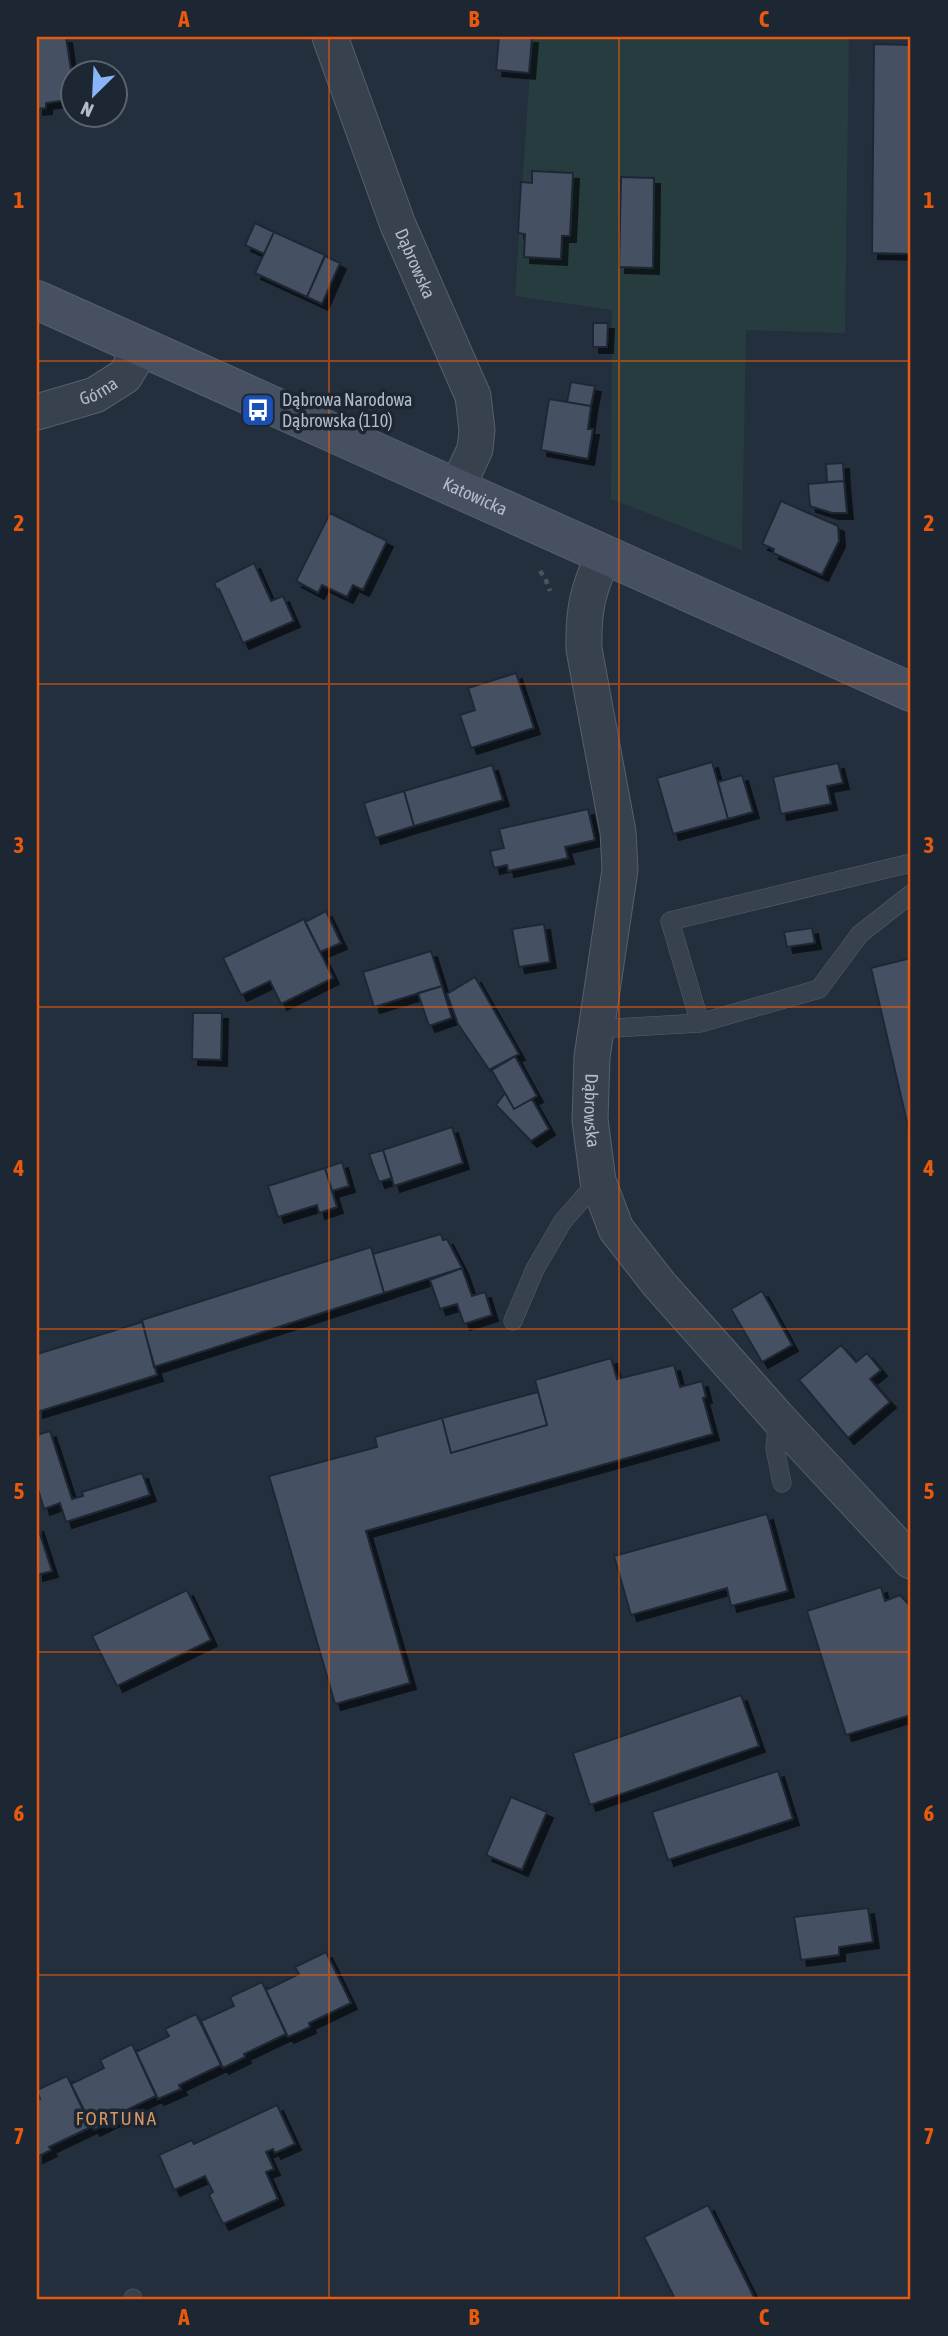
<svg xmlns="http://www.w3.org/2000/svg" width="948" height="2336" viewBox="0 0 948 2336" font-family="'Asap Condensed',sans-serif">
<style>
.green{fill:#263c3f}
.building{fill:#455162;stroke:#1f2835;stroke-width:2;filter:url(#shadow)}
.lines{fill:none;stroke-linecap:round;stroke-linejoin:round}
.lane-casing{stroke:#565f6c;stroke-width:19}
.street-casing{stroke:#565f6c;stroke-width:37}
.secondary-casing{stroke:#565f6c;stroke-width:40}
.path{stroke:#44595c;stroke-width:4.5;stroke-dasharray:5 5;stroke-linecap:butt}
.lane{stroke:#38414e;stroke-width:18}
.street{stroke:#38414e;stroke-width:35}
.secondary{stroke:#465061;stroke-width:38}
.grid{fill:none;stroke:#e8590c;stroke-width:2;stroke-opacity:0.55}
.labels{text-anchor:middle;stroke-width:7;stroke-linejoin:round;paint-order:stroke}
.street-label{font-size:18px;fill:#b4bcc9;stroke:#1d2633}
.poi-label{font-size:18px;fill:#b4bcc9;stroke:#1d2633;text-anchor:start}
.neighbourhood-label{font-size:19px;letter-spacing:2px;fill:#d59563;stroke:#1d2633}
.neatline{fill:none;stroke:#e8590c;stroke-width:2.5}
.grid-label{font-size:23px;text-anchor:middle;font-weight:bold;fill:#e8590c}
</style>
<defs>
<filter id="shadow"><feDropShadow dx="6" dy="6" stdDeviation="0" flood-color="#0009"/></filter>
</defs>
<rect width="100%" height="100%" fill="#242f3e"/>
<path class="green" d="M 532,37 L 849,37 L 845,333 L 746,330 L 742,550 L 611,499 L 612,310 L 515,296 Z"/>
<path class="building" d="M 37,37 L 66,37 L 74,90 L 74,99 L 46,103 L 46,108 L 37,109 Z
M 499,37 L 532,37 L 529,73 L 496,70 Z
M 874,44 L 911,45 L 911,254 L 872,253 Z
M 532,171 L 573,173 L 570,236 L 562,236 L 561,259 L 524,257 L 525,234 L 518,233 L 521,182 L 532,183 Z
M 621,177 L 654,178 L 653,268 L 619,267 Z
M 255,223 L 274,232 L 264,254 L 245,245 Z
M 274,232 L 325,255 L 307,297 L 255,273 Z
M 325,256 L 340,263 L 322,304 L 307,297 Z
M 593,323 L 608,323 L 607,347 L 593,347 Z
M 571,382 L 595,386 L 591,406 L 567,402 Z
M 549,399 L 591,406 L 588,429 L 593,429 L 588,459 L 541,450 Z
M 843,463 L 844,481 L 827,482 L 826,464 Z
M 844,481 L 847,513 L 832,513 L 810,506 L 808,484 Z
M 781,501 L 838,526 L 839,541 L 822,575 L 773,553 L 774,549 L 762,544 Z
M 330,513 L 387,541 L 363,590 L 353,585 L 347,597 L 322,585 L 318,593 L 296,581 Z
M 254,563 L 271,601 L 283,596 L 294,621 L 243,643 L 219,589 L 217,590 L 214,583 Z
M 516,673 L 534,728 L 471,748 L 460,715 L 475,710 L 468,688 Z
M 712,762 L 728,819 L 673,834 L 657,778 Z
M 838,763 L 843,783 L 827,786 L 831,804 L 781,814 L 773,777 Z
M 492,765 L 503,800 L 414,826 L 404,791 Z
M 742,775 L 753,812 L 728,819 L 718,782 Z
M 404,791 L 414,826 L 375,838 L 364,803 Z
M 588,809 L 595,840 L 565,847 L 568,858 L 508,871 L 507,865 L 494,868 L 490,851 L 504,848 L 499,829 Z
M 326,911 L 341,943 L 320,952 L 305,922 Z
M 304,919 L 333,978 L 281,1004 L 270,981 L 241,995 L 223,958 Z
M 544,924 L 550,962 L 519,967 L 512,929 Z
M 812,928 L 815,943 L 787,947 L 784,932 Z
M 431,951 L 442,986 L 374,1007 L 363,972 Z
M 911,958 L 911,1139 L 871,968 Z
M 475,977 L 519,1054 L 490,1071 L 458,1024 L 447,994 Z
M 442,986 L 452,1018 L 429,1026 L 418,993 Z
M 193,1013 L 222,1013 L 221,1060 L 192,1059 Z
M 515,1056 L 537,1096 L 514,1109 L 491,1069 Z
M 505,1093 L 514,1109 L 532,1099 L 549,1129 L 531,1141 L 496,1105 Z
M 452,1127 L 463,1163 L 394,1186 L 383,1150 Z
M 383,1150 L 392,1178 L 379,1182 L 369,1154 Z
M 342,1162 L 349,1186 L 332,1191 L 325,1168 Z
M 325,1168 L 337,1207 L 319,1213 L 317,1205 L 278,1217 L 268,1186 Z
M 441,1234 L 443,1240 L 447,1239 L 462,1268 L 384,1293 L 373,1254 Z
M 371,1247 L 384,1293 L 154,1367 L 142,1320 Z
M 462,1268 L 472,1296 L 485,1292 L 492,1315 L 464,1324 L 457,1304 L 440,1309 L 430,1280 Z
M 762,1291 L 792,1345 L 762,1362 L 731,1309 Z
M 142,1322 L 157,1375 L 37,1412 L 37,1354 Z
M 841,1345 L 856,1362 L 867,1353 L 881,1370 L 870,1379 L 890,1402 L 848,1438 L 799,1380 Z
M 611,1358 L 617,1379 L 674,1365 L 680,1387 L 702,1381 L 706,1397 L 703,1398 L 713,1434 L 366,1531 L 410,1683 L 335,1704 L 269,1476 L 377,1447 L 375,1437 L 442,1418 L 451,1453 L 547,1425 L 535,1380 Z
M 538,1392 L 547,1425 L 451,1453 L 442,1418 Z
M 50,1431 L 72,1499 L 83,1496 L 82,1492 L 142,1473 L 150,1495 L 66,1522 L 60,1503 L 44,1509 L 37,1486 L 37,1435 Z
M 767,1514 L 788,1591 L 731,1606 L 727,1588 L 631,1615 L 614,1556 Z
M 37,1525 L 52,1571 L 37,1575 Z
M 881,1587 L 885,1601 L 900,1595 L 911,1607 L 911,1715 L 846,1735 L 807,1611 Z
M 187,1590 L 211,1640 L 117,1686 L 92,1636 Z
M 741,1695 L 759,1746 L 590,1805 L 573,1753 Z
M 778,1771 L 793,1819 L 668,1860 L 652,1812 Z
M 511,1797 L 547,1812 L 522,1870 L 486,1855 Z
M 868,1908 L 873,1942 L 839,1947 L 839,1955 L 801,1960 L 794,1917 Z
M 326,1952 L 351,2003 L 309,2023 L 310,2027 L 288,2037 L 266,1990 L 299,1974 L 295,1967 Z
M 262,1982 L 286,2034 L 244,2054 L 245,2057 L 223,2068 L 201,2021 L 234,2006 L 230,1997 Z
M 196,2014 L 221,2065 L 179,2085 L 181,2089 L 158,2099 L 136,2052 L 169,2036 L 165,2029 Z
M 132,2044 L 156,2096 L 114,2116 L 116,2119 L 94,2130 L 71,2084 L 104,2068 L 100,2060 Z
M 67,2076 L 91,2127 L 49,2147 L 51,2150 L 37,2157 L 37,2100 L 40,2099 L 37,2090 Z
M 277,2105 L 295,2144 L 275,2153 L 273,2149 L 266,2152 L 274,2169 L 266,2172 L 278,2199 L 223,2224 L 209,2195 L 213,2192 L 205,2176 L 174,2190 L 159,2155 L 192,2140 L 194,2144 Z
M 708,2205 L 755,2299 L 675,2299 L 644,2237 Z"/>
<g class="lines">
<g class="lane-casing">
<path id="lane" d="M 700,1023 L 670,921 L 911,863
M 597,1029 L 700,1023 L 819,989 L 860,934 L 911,894
M 513,1321 L 535,1269 L 563,1221 L 598,1181
M 778,1418 L 775,1448 L 782,1483
M 133,2299 L 133,2298"/>
</g>
<g class="street-casing">
<g id="street">
<path id="s1" d="M 330,37 L 398,225 L 473,396 L 477,430 L 475,449 L 457,488"/>
<path id="s2" d="M 37,412 L 95,395 L 125,376 L 142,347"/>
<path id="s3" d="M 604,554 C 588,590 583,609 584,649 L 618,832 L 620,870 L 592,1057 L 590,1120 L 598,1181 L 616,1229 L 659,1284 L 778,1418 L 911,1561"/>
</g>
</g>
<g class="secondary-casing">
<g id="secondary">
<path id="s4" d="M 37,300 L 911,692"/>
</g>
</g>
<path class="path" d="M 540,571 L 545,578 L 550,591"/>
<use href="#lane" class="lane"/>
<use href="#street" class="street"/>
<use href="#secondary" class="secondary"/>
</g>
<path class="grid" d="M 329,37 L 329,2299M 619,37 L 619,2299M 37,361 L 911,361M 37,684 L 911,684M 37,1007 L 911,1007M 37,1329 L 911,1329M 37,1652 L 911,1652M 37,1975 L 911,1975"/>
<defs>
<g id="bus-square" transform="scale(1.75)"><rect x="-9" y="-9" width="18" height="18" rx="4" fill="#1a4fb4" stroke="#1d2633"/><path d="M-5-6H5V4H4V6H2V4H-2V6H-4V4H-5ZM-3.5-4V0h7V-4ZM-3.5 1.2v1.5H-2V1.2ZM2 1.2v1.5H3.5V1.2Z" fill="#fff"/></g>
</defs>
<g fill-rule="evenodd">
<use href="#bus-square" x="258" y="410"/>
</g>
<g class="labels">
<g class="street-label">
<text dy="6" stroke="none"><textPath href="#s1" startOffset="242">Dąbrowska</textPath></text>
<text dy="6" stroke="none"><textPath href="#s2" startOffset="65">Górna</textPath></text>
<text dy="6" stroke="none"><textPath href="#s4" startOffset="480">Katowicka</textPath></text>
<text dy="6" stroke="none"><textPath href="#s3" startOffset="565">Dąbrowska</textPath></text>
</g>
<g class="poi-label">
<text x="282" y="406">Dąbrowa Narodowa<tspan x="282" dy="21">Dąbrowska (110)</tspan></text>
</g>
<g class="neighbourhood-label">
<text x="117" y="2125">FORTUNA</text>
</g>
</g>
<rect width="948" height="2336" fill="none" stroke="#1d2633" stroke-width="77"/>
<g transform="translate(94 94) rotate(204)"><circle r="33" fill="#1d2633" stroke="#59626f" stroke-width="2"/>
<path d="M0-5L12 26L0 18L-12 26Z" fill="#8ab4f8"/>
<text y="-10" font-size="19" font-weight="bold" text-anchor="middle" fill="#b4bcc9">N</text>
</g>
<rect x="38" y="38" width="871" height="2260" class="neatline"/>
<g class="grid-label">
<text x="184" y="27">A</text>
<text x="474" y="27">B</text>
<text x="764" y="27">C</text>
<text x="19" y="208">1</text>
<text x="929" y="208">1</text>
<text x="19" y="531">2</text>
<text x="929" y="531">2</text>
<text x="19" y="853">3</text>
<text x="929" y="853">3</text>
<text x="19" y="1176">4</text>
<text x="929" y="1176">4</text>
<text x="19" y="1499">5</text>
<text x="929" y="1499">5</text>
<text x="19" y="1821">6</text>
<text x="929" y="1821">6</text>
<text x="19" y="2144">7</text>
<text x="929" y="2144">7</text>
<text x="184" y="2325">A</text>
<text x="474" y="2325">B</text>
<text x="764" y="2325">C</text>
</g>
</svg>
